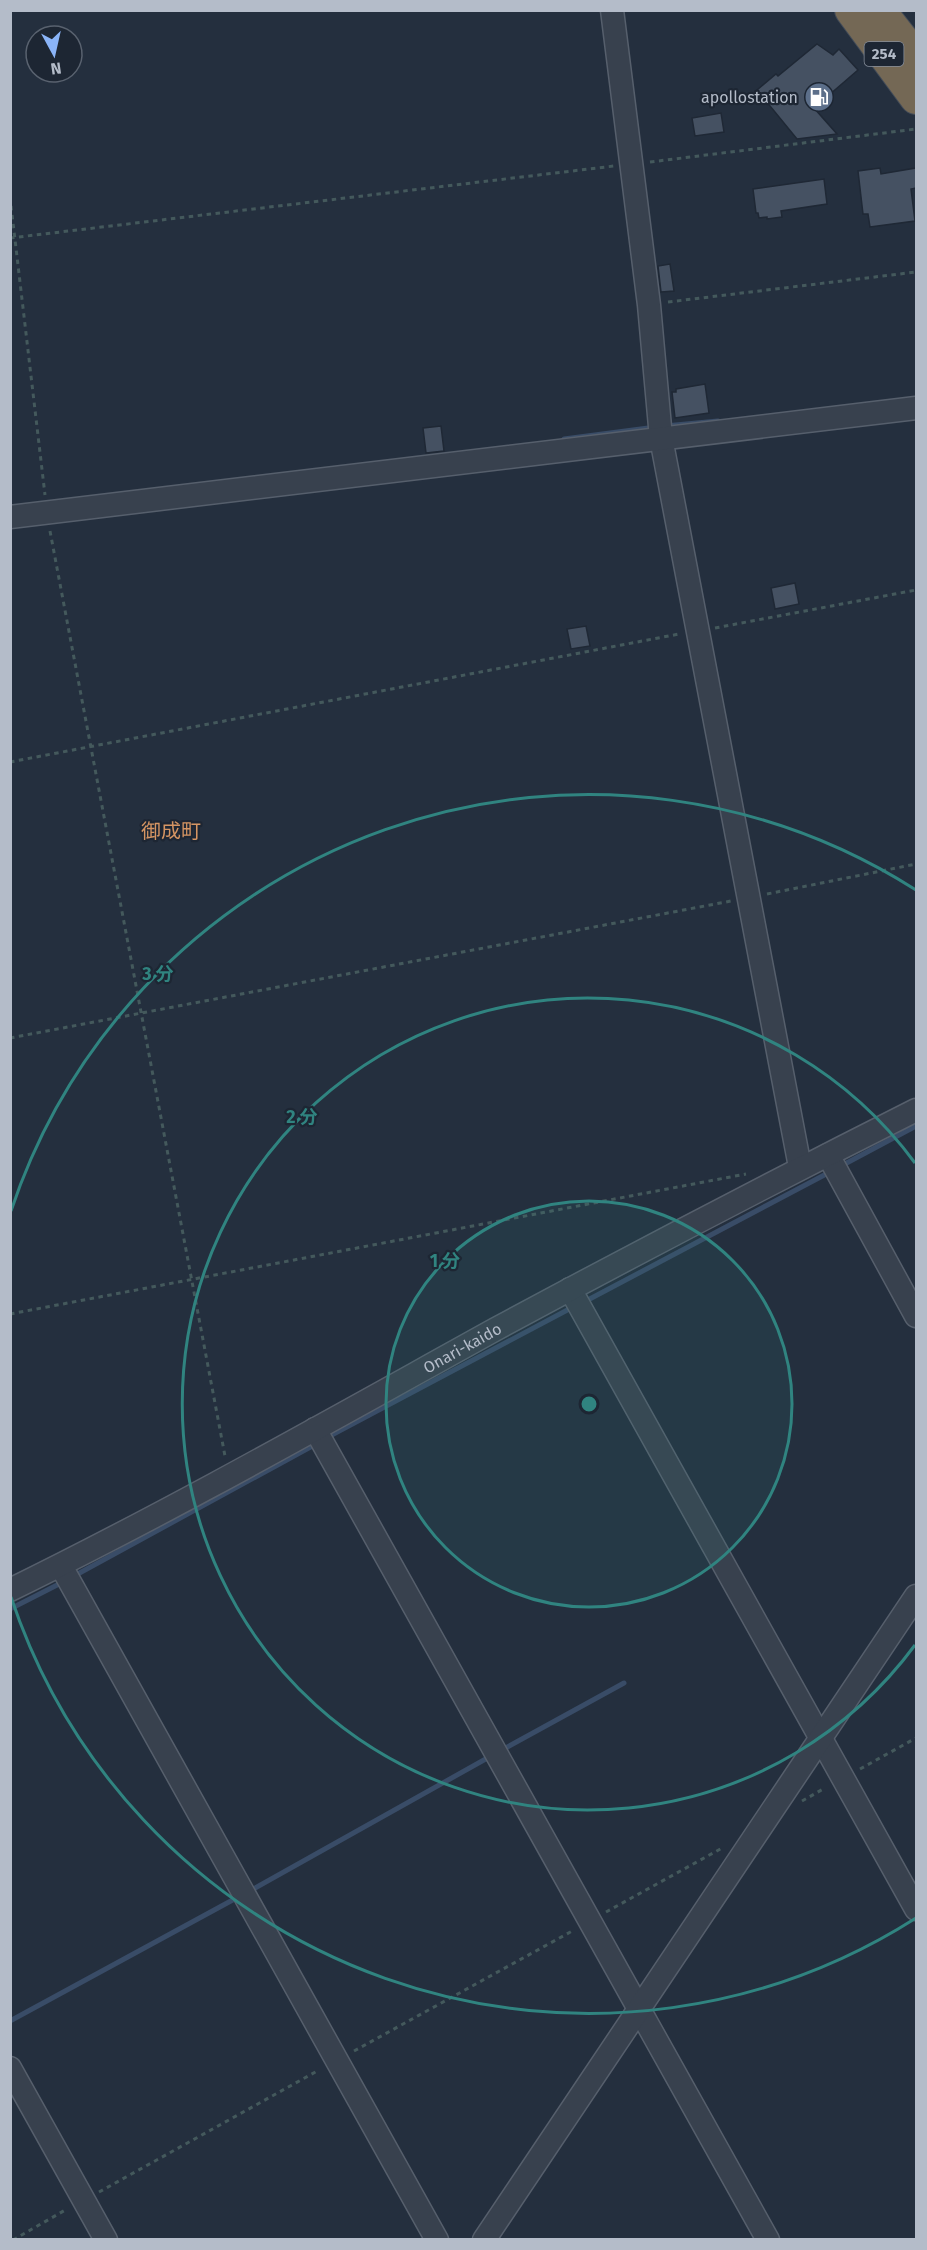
<svg xmlns="http://www.w3.org/2000/svg" width="927" height="2250" viewBox="0 0 927 2250" font-family="'Fira Sans','Noto Sans JP',sans-serif">
<style>
.lines{fill:none;stroke-linecap:round;stroke-linejoin:round}
.stream{stroke:#394c67;stroke-width:5}
.building{fill:#455162;stroke:#1f2835;stroke-width:1.5}
.minor-casing{stroke:#565f6c;stroke-width:25}
.highway-casing{stroke:#434c59;stroke-width:34}
.path{stroke:#44595c;stroke-width:3;stroke-dasharray:4.5 4.5;stroke-linecap:butt}
.minor{stroke:#38414e;stroke-width:22}
.highway{stroke:#746855;stroke-width:32}
.ring{fill:none;stroke:#308480;stroke-width:3}
.labels{text-anchor:middle;stroke-width:4.5;stroke-linejoin:round;paint-order:stroke}
.shield{fill:#1d2633;stroke:#878f9c;stroke-width:1.5}
.shield-label{font-size:15px;font-weight:bold;fill:#b4bcc9}
.poi-label{font-size:16px;fill:#b4bcc9;stroke:#1d2633;text-anchor:end}
.street-label{font-size:16px;fill:#b4bcc9;stroke:#1d2633}
.quarter-label{font-size:20px;fill:#d59563;stroke:#1d2633}
.centre{fill:#308480;stroke:#1d2633;stroke-width:3}
.ring-label{font-size:18px;text-anchor:middle;font-weight:bold;fill:#308480;stroke:#1d2633;stroke-width:4.5;stroke-linejoin:round;paint-order:stroke}
</style>
<rect width="100%" height="100%" fill="#242f3e"/>
<g class="lines">
<path class="stream" d="M 665,426 L 718,421
M 564,439 L 656,427
M 841,1166 L 916,1126
M 584,1302 L 830,1172
M 326,1438 L 573,1307
M 74,1576 L 316,1444
M 10,1609 L 63,1582
M 502,1750 L 624,1683
M 248,1892 L 491,1756
M 10,2021 L 240,1896"/>
</g>
<path class="building" d="M 817,44 L 833,55 L 839,49 L 858,70 L 814,108 L 837,134 L 797,139 L 757,90 L 776,74 L 778,76 Z
M 721,113 L 724,132 L 695,136 L 692,118 Z
M 880,168 L 881,174 L 916,168 L 916,188 L 911,189 L 915,221 L 870,227 L 868,214 L 863,214 L 858,171 Z
M 824,179 L 827,204 L 781,211 L 782,217 L 767,219 L 767,217 L 759,218 L 758,213 L 756,213 L 753,189 Z
M 670,264 L 674,291 L 661,292 L 658,266 Z
M 705,384 L 709,413 L 675,418 L 672,392 L 676,392 L 676,389 Z
M 441,426 L 444,451 L 426,453 L 423,428 Z
M 795,583 L 799,604 L 775,609 L 771,588 Z
M 586,626 L 590,646 L 571,649 L 567,629 Z"/>
<g class="lines">
<g class="minor-casing">
<g id="minor">
<path d="M 612,10 L 649,305 L 661,438 L 800,1167"/>
<path d="M 10,517 L 916,408"/>
<path d="M 828,1155 L 916,1316"/>
<path d="M 570,1289 L 916,1909"/>
<path d="M 315,1429 L 768,2240"/>
<path d="M 61,1566 L 437,2240"/>
<path id="s1" d="M 10,1590 C 175,1509 335,1418 496,1329 C 635,1254 775,1181 916,1110"/>
<path d="M 10,2068 L 106,2240"/>
<path d="M 484,2240 L 916,1596"/>
</g>
</g>
<g class="highway-casing">
<path id="highway" d="M 851,10 L 916,98
M 879,10 L 916,57"/>
</g>
<path class="path" d="M 650,162 L 916,129
M 10,197 L 45,495
M 10,238 L 614,166
M 668,302 L 916,272
M 50,531 L 225,1456
M 715,628 L 916,590
M 10,762 L 679,634
M 767,894 L 916,864
M 10,1038 L 731,901
M 10,1314 L 746,1174
M 860,1769 L 916,1738
M 802,1801 L 825,1788
M 606,1912 L 724,1847
M 354,2051 L 574,1930
M 99,2192 L 319,2070
M 13,2240 L 67,2209"/>
<use href="#minor" class="minor"/>
<use href="#highway" class="highway"/>
</g>
<circle cx="589" cy="1404" r="203" fill="#308480" fill-opacity=".12"/>
<g class="ring">
<circle cx="589" cy="1404" r="203"/>
<path d="M915 1645A406 406 0 1 1 915 1163"/>
<path d="M916 1918A609 609 0 0 1 11 1597M11 1211A609 609 0 0 1 916 890"/>
</g>
<defs>
<g id="fuel-disc" transform="scale(1.5)"><circle r="9.5" fill="#5c6f8a" stroke="#1d2633"/><path d="M-5.5-6h7V0h2V4h1.3V-2.5L3-4.5l.8-.8L6-3V5H2.5V1h-1V6h-7ZM-4.2-4.7v3.2H.2V-4.7Z" fill="#fff"/></g>
</defs>
<g fill-rule="evenodd">
<use href="#fuel-disc" x="819" y="97"/>
</g>
<g class="labels">
<rect class="shield" x="864.5" y="42" width="39" height="24" rx="4.5"/>
<g class="shield-label">
<text x="884" y="59">254</text>
</g>
<g class="poi-label">
<text x="798" y="103">apollostation</text>
</g>
<g class="street-label">
<text dy="6" stroke="none"><textPath href="#s1" startOffset="513">Onari-kaido</textPath></text>
</g>
<g class="quarter-label">
<text x="171" y="838">御成町</text>
</g>
</g>
<circle cx="589" cy="1404" r="9" class="centre"/>
<g class="ring-label">
<text x="158" y="980">3 分</text>
<text x="302" y="1123">2 分</text>
<text x="445" y="1267">1 分</text>
</g>
<rect width="927" height="2250" fill="none" stroke="#b4bcc9" stroke-width="24"/>
<g transform="translate(54 54) rotate(172)"><circle r="28" fill="#1d2633" stroke="#59626f" stroke-width="1.5"/>
<path d="M0-4.5L10 22L0 15L-10 22Z" fill="#8ab4f8"/>
<text y="-9" font-size="16" font-weight="bold" text-anchor="middle" fill="#b4bcc9">N</text>
</g>
</svg>
